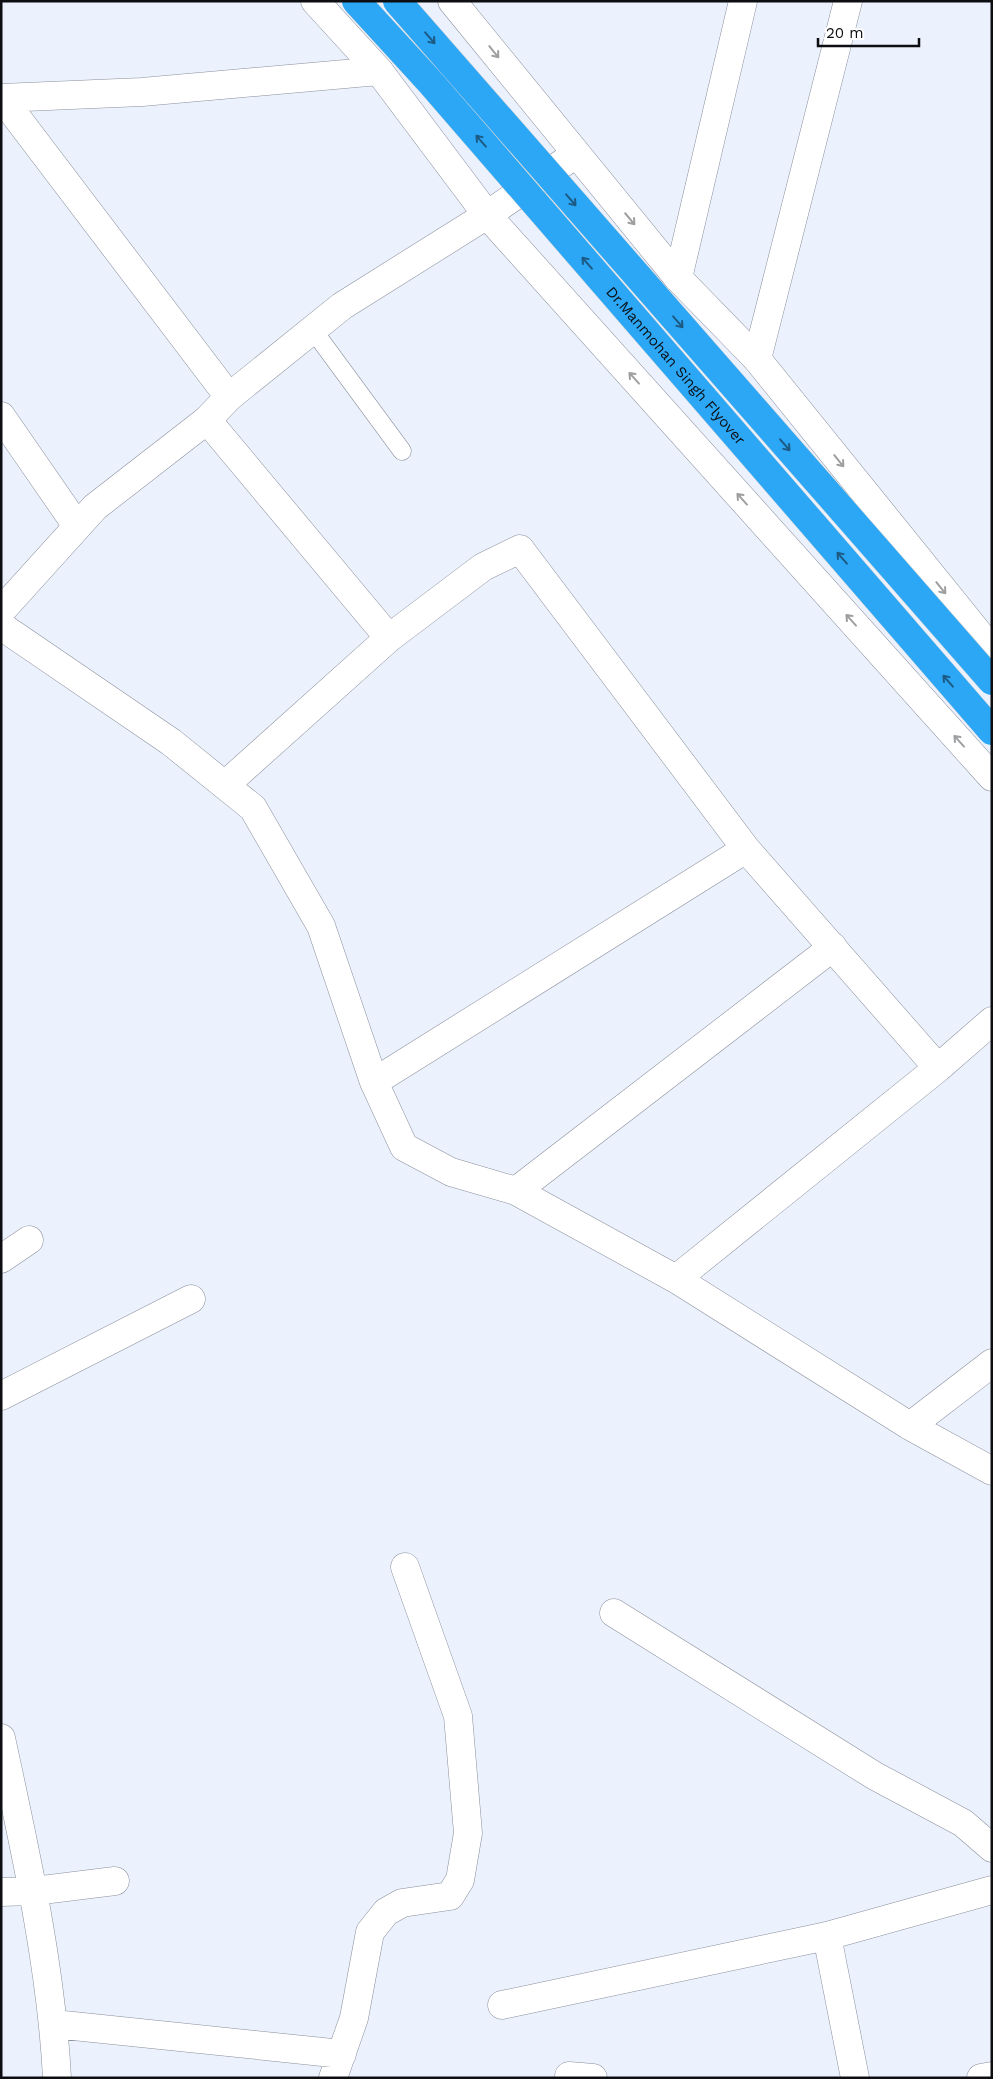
<svg xmlns="http://www.w3.org/2000/svg" width="993" height="2079" viewBox="0 0 993 2079" font-family="'Work Sans',sans-serif">
<style>
.lines{fill:none;stroke-linecap:round;stroke-linejoin:round}
.lane-casing{stroke:#8a8f9b;stroke-width:19}
.street-casing{stroke:#8a8f9b;stroke-width:29}
.secondary-casing{stroke:#8a8f9b;stroke-width:29}
.lane{stroke:#fff;stroke-width:18}
.street{stroke:#fff;stroke-width:28}
.secondary{stroke:#fff;stroke-width:28}
.highway-bridge-casing{stroke:#d3d4d4;stroke-width:29;stroke-linecap:butt}
.highway-bridge{stroke:#2ba7f6;stroke-width:28}
.oneway{stroke:#1c5a84}
.oneway2{stroke:#9e9fa0}
.labels{text-anchor:middle;stroke-width:4;stroke-linejoin:round;paint-order:stroke}
.street-label{font-size:15px;fill:#0c0e12;stroke:#fff}
</style>
<rect width="100%" height="100%" fill="#ecf1fe"/>
<g class="lines">
<g class="lane-casing">
<path id="lane" d="M 313,330 L 402,451"/>
</g>
<g class="street-casing">
<path id="street" d="M 1,98 L 142,92 L 379,71
M 2,98 L 229,397
M 678,278 L 743,1
M 757,359 L 848,1
M 1,416 L 77,526
M 207,420 L 389,638
M 1,626 L 171,742 L 253,808 L 321,926 L 374,1082 L 404,1147 L 451,1172 L 516,1191 L 676,1279 L 910,1426 L 992,1471
M 225,785 L 389,638 L 483,567 L 520,549 L 746,849 L 938,1068 L 676,1279
M 938,1068 L 992,1021
M 374,1082 L 746,849
M 516,1191 L 833,947
M 1,1259 L 29,1240
M 1,1396 L 191,1299
M 910,1426 L 992,1363
M 614,1613 L 875,1776 L 963,1823 L 992,1848
M 1,1738 C 25,1850 51,1963 57,2078
M 1,1892 L 34,1891 L 115,1881
M 827,1936 L 855,2078
M 502,2005 L 827,1936 L 992,1890
M 54,2024 L 342,2054
M 569,2076 L 593,2078
M 333,2078 L 354,2018 L 370,1932 L 386,1912 L 402,1903 L 450,1896 L 460,1880 L 468,1833 L 458,1716 L 405,1567
M 981,2078 L 992,2076"/>
</g>
<g class="secondary-casing">
<path id="secondary" d="M 315,1 L 379,71 L 487,215 L 992,777
M 452,1 L 678,278 L 757,359 L 992,650
M 1,611 L 95,507 L 207,420 L 229,397 L 342,306 L 487,215 L 576,154"/>
</g>
<use href="#lane" class="lane"/>
<use href="#street" class="street"/>
<use href="#secondary" class="secondary"/>
<g class="highway-bridge-casing">
<g id="highway-bridge">
<path id="s1" d="M 356,1 L 431,83 L 992,731"/>
<path d="M 397,1 L 992,681"/>
</g>
</g>
<use href="#highway-bridge" class="highway-bridge"/>
</g>
<defs><path id="oneway-shaft" d="M-6 0H5M1.5-3L5.5 0L1.5 3" fill="none" stroke-width="1.6" stroke-linecap="round" stroke-linejoin="round" transform="scale(1.25)"/></defs>
<g class="oneway">
<use href="#oneway-shaft" transform="translate(430 38) rotate(49)"/>
<use href="#oneway-shaft" transform="translate(481 141) rotate(-131)"/>
<use href="#oneway-shaft" transform="translate(571 200) rotate(49)"/>
<use href="#oneway-shaft" transform="translate(587 263) rotate(-131)"/>
<use href="#oneway-shaft" transform="translate(678 322) rotate(49)"/>
<use href="#oneway-shaft" transform="translate(785 445) rotate(49)"/>
<use href="#oneway-shaft" transform="translate(842 558) rotate(-131)"/>
<use href="#oneway-shaft" transform="translate(948 681) rotate(-131)"/>
</g>
<g class="oneway2">
<use href="#oneway-shaft" transform="translate(494 52) rotate(51)"/>
<use href="#oneway-shaft" transform="translate(630 219) rotate(50)"/>
<use href="#oneway-shaft" transform="translate(634 378) rotate(-132)"/>
<use href="#oneway-shaft" transform="translate(839 461) rotate(51)"/>
<use href="#oneway-shaft" transform="translate(742 499) rotate(-132)"/>
<use href="#oneway-shaft" transform="translate(941 588) rotate(51)"/>
<use href="#oneway-shaft" transform="translate(851 620) rotate(-132)"/>
<use href="#oneway-shaft" transform="translate(959 741) rotate(-132)"/>
</g>
<g class="labels">
<g class="street-label">
<text dy="5" stroke="none"><textPath href="#s1" startOffset="485">Dr.Manmohan Singh Flyover</textPath></text>
</g>
</g>
<rect width="993" height="2079" fill="none" stroke="#0c0e12" stroke-width="5"/>
<path d="M818 38v8h101v-8" fill="none" stroke="#0c0e12" stroke-width="2.5"/>
<text x="826" y="38" font-size="15" fill="#0c0e12" stroke="#ffffff" stroke-width="4" paint-order="stroke">20 m</text>
</svg>
